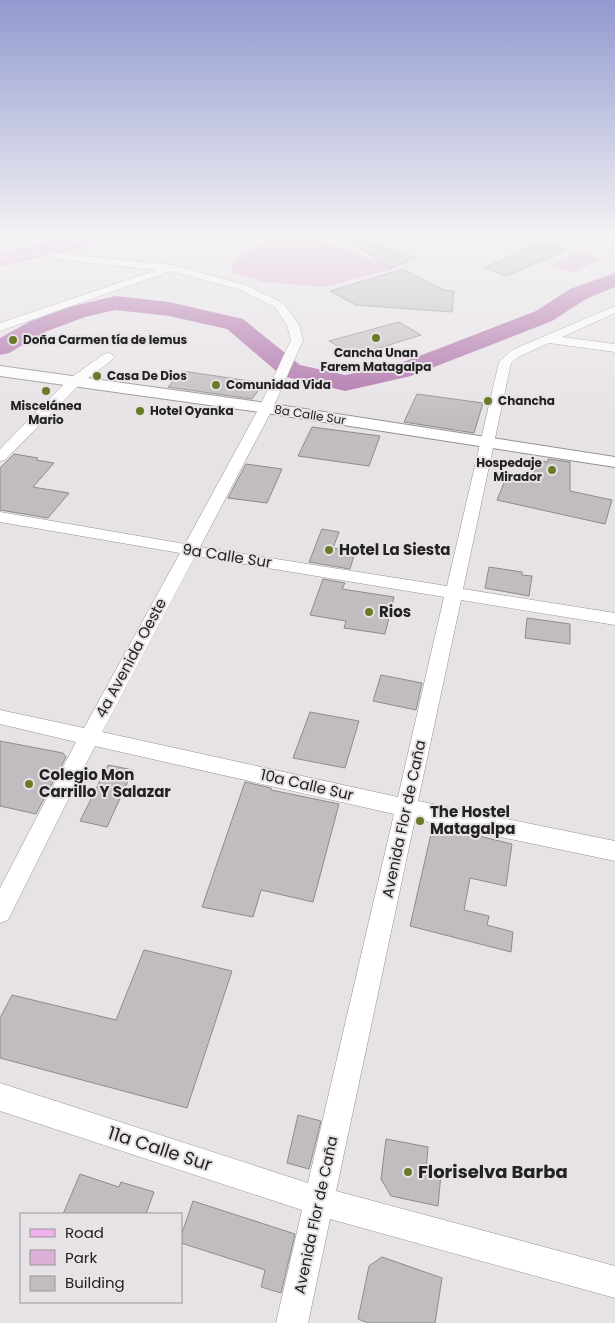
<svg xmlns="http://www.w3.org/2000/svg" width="615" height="1323" viewBox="0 0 615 1323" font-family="Poppins,sans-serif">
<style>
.green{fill:#dcafd7}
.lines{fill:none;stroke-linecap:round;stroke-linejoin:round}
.river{fill:#ae70a9;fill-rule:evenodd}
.building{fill:#c1bcc0;stroke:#8e8a8e}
.minor-casing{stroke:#959094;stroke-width:1}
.tertiary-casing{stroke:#959094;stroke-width:2}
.primary-casing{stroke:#a25c9d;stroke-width:1}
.minor{fill:#fff;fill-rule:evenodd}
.tertiary{fill:#fff;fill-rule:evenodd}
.primary{fill:#f0b0eb;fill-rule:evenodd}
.poi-dot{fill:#697a28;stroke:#e7e2e6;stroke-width:2}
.labels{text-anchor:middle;stroke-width:4;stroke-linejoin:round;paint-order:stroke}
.far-poi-label{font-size:12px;font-weight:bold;fill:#232223;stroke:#e7e2e6;text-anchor:start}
.far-street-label{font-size:12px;fill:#232223;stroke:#e7e2e6}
.poi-label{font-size:15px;font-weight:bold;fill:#232223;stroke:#e7e2e6;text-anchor:start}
.street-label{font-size:15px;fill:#232223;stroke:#e7e2e6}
.near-street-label{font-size:18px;fill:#232223;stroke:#e7e2e6}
.near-poi-label{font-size:18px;font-weight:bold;fill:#232223;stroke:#e7e2e6;text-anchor:start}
</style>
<rect width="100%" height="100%" fill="#e7e2e6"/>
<path class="green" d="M 316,239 L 396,268 L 325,287 L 264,282 L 232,273 L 231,267 L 234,262 L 264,242 Z
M 578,252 L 601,259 L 572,273 L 550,266 Z"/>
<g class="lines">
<path class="river" d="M 615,273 L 615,287 L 586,299 L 552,321 L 411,376 L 345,391 L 282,376 L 227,329 L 169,316 L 115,310 L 85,317 L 45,332 L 9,353 L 0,355 L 0,338 L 29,322 L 69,307 L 115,296 L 169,302 L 243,319 L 300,365 L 345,375 L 395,365 L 443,347 L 536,311 L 570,289 Z"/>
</g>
<path class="building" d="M 351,236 L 353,236 L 416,258 L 390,268 L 348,241 Z
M 541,242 L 567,250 L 507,276 L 484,268 Z
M 403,269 L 444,290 L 454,291 L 452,312 L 356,305 L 330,291 Z
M 399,322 L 421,335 L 354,356 L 329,341 Z
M 182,371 L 264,383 L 252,399 L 168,387 Z
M 417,394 L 483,403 L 474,433 L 404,422 Z
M 312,427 L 380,436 L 369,466 L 298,456 Z
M 14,454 L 38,458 L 36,460 L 54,463 L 33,487 L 69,493 L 48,518 L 0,510 L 0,468 Z
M 548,459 L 570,462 L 570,491 L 612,500 L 605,524 L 497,500 L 506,478 L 533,483 L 535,460 L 548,462 Z
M 246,464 L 282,469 L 267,503 L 228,498 Z
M 322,529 L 339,532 L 333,548 L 355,552 L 350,569 L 309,562 Z
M 489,567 L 522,572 L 522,575 L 532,576 L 529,596 L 485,588 Z
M 323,579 L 345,583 L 342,589 L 394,597 L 385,634 L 344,628 L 346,621 L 310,615 Z
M 527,618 L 570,624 L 570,644 L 525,638 Z
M 381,675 L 422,683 L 416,710 L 373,701 Z
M 310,712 L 359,721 L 345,768 L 293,758 Z
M 0,741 L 63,753 L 66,757 L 36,814 L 0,806 Z
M 108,765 L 133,770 L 107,827 L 80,821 Z
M 245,782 L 271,788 L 271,790 L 339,804 L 313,902 L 261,890 L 253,917 L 202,907 Z
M 433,825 L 512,844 L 506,886 L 470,878 L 464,910 L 489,916 L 487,925 L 513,932 L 511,952 L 410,926 Z
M 144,950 L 232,971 L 187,1108 L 0,1058 L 0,1018 L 12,995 L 116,1020 Z
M 298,1115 L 321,1121 L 309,1169 L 287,1163 Z
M 386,1139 L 428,1147 L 426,1171 L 441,1174 L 438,1206 L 391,1196 L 381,1179 Z
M 80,1174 L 119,1187 L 121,1182 L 154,1192 L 146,1214 L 63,1214 Z
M 193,1201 L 295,1234 L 281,1293 L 261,1287 L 265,1270 L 181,1243 L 181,1236 Z
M 382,1257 L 442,1278 L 435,1323 L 368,1323 L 358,1319 L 369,1266 Z"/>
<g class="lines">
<g class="minor-casing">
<path id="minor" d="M 39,248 L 65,254 L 172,265 L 246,285 L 283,303 L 299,325 L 303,340 L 273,408 L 200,547 L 447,586 L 499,362 L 512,350 L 615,306 L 615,313 L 562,337 L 615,344 L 615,352 L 549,343 L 520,356 L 511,363 L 463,589 L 615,613 L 615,625 L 461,600 L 418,801 L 615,841 L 615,861 L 415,819 L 336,1191 L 615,1266 L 615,1298 L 330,1219 L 308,1323 L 276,1323 L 302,1210 L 0,1111 L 0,1083 L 308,1183 L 394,814 L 95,746 L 8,920 L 0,923 L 0,888 L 76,742 L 0,724 L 0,710 L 84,728 L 180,553 L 0,522 L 0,512 L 185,544 L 259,408 L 291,340 L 287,325 L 275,307 L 238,289 L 171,271 L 0,331 L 0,323 L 157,270 L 65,260 L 35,253 L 34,251 ZM 195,556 L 444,597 L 398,797 L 102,732 Z
M 108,353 L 112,354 L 114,357 L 112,360 L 79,385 L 5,460 L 0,461 L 0,449 L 69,379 L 104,354 Z"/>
</g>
<g class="tertiary-casing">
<path id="tertiary" d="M 0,366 L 266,403 L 615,457 L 615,467 L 266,413 L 0,376 Z"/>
</g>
<g class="primary-casing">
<path id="primary" d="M 90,235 L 122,235 L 115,239 L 0,265 L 0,255 Z"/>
</g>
<use href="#minor" class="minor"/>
<use href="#tertiary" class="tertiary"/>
<use href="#primary" class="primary"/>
</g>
<linearGradient id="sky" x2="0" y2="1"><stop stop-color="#9199cf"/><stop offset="0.56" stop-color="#f4f2f4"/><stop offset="1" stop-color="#f4f2f4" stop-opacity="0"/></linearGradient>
<rect width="615" height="421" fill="url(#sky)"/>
<g class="poi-dot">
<circle cx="376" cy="338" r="5"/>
<circle cx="13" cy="340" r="5"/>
<circle cx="97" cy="376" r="5"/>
<circle cx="216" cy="385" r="5"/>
<circle cx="46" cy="391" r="5"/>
<circle cx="488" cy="401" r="5"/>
<circle cx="140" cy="411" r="5"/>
<circle cx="552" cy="470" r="5"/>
<circle cx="329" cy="550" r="5"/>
<circle cx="369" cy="612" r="5"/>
<circle cx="29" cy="784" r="5"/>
<circle cx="420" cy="821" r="5"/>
<circle cx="408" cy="1172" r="5"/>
</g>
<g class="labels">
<g class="far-poi-label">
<text x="23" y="344">Doña Carmen tía de lemus</text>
<text x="376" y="357" text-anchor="middle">Cancha Unan<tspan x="376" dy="14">Farem Matagalpa</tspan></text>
<text x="107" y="380">Casa De Dios</text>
<text x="226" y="389">Comunidad Vida</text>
<text x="498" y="405">Chancha</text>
<text x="46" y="410" text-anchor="middle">Miscelánea<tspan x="46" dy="14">Mario</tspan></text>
<text x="150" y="415">Hotel Oyanka</text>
<text x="542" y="467" text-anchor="end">Hospedaje<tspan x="542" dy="14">Mirador</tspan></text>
</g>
<g class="far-street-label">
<text transform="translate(310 415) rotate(9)" y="4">8a Calle Sur</text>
</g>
<g class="poi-label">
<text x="339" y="555">Hotel La Siesta</text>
<text x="379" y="617">Rios</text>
<text x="39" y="780">Colegio Mon<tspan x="39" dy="17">Carrillo Y Salazar</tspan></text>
<text x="430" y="817">The Hostel<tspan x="430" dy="17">Matagalpa</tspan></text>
</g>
<g class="street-label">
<text transform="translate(227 556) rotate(9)" y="5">9a Calle Sur</text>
<text transform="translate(131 658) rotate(-62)" y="5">4a Avenida Oeste</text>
<text transform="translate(307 785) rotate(13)" y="5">10a Calle Sur</text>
<text transform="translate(404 819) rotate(-78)" y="5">Avenida Flor de Caña</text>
<text transform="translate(316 1215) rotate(-78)" y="5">Avenida Flor de Caña</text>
</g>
<g class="near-street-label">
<text transform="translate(160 1149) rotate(18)" y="6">11a Calle Sur</text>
</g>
<g class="near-poi-label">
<text x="418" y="1178">Floriselva Barba</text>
</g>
</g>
<rect x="20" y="1213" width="162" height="90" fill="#e7e2e6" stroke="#999598"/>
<rect x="30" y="1229" width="25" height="8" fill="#f0b0eb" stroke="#999598"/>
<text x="65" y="1238" font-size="15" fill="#232223">Road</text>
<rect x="30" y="1250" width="25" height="15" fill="#dcafd7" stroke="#999598"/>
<text x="65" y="1263" font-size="15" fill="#232223">Park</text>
<rect x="30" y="1276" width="25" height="15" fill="#c1bcc0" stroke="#999598"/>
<text x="65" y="1288" font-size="15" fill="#232223">Building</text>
</svg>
